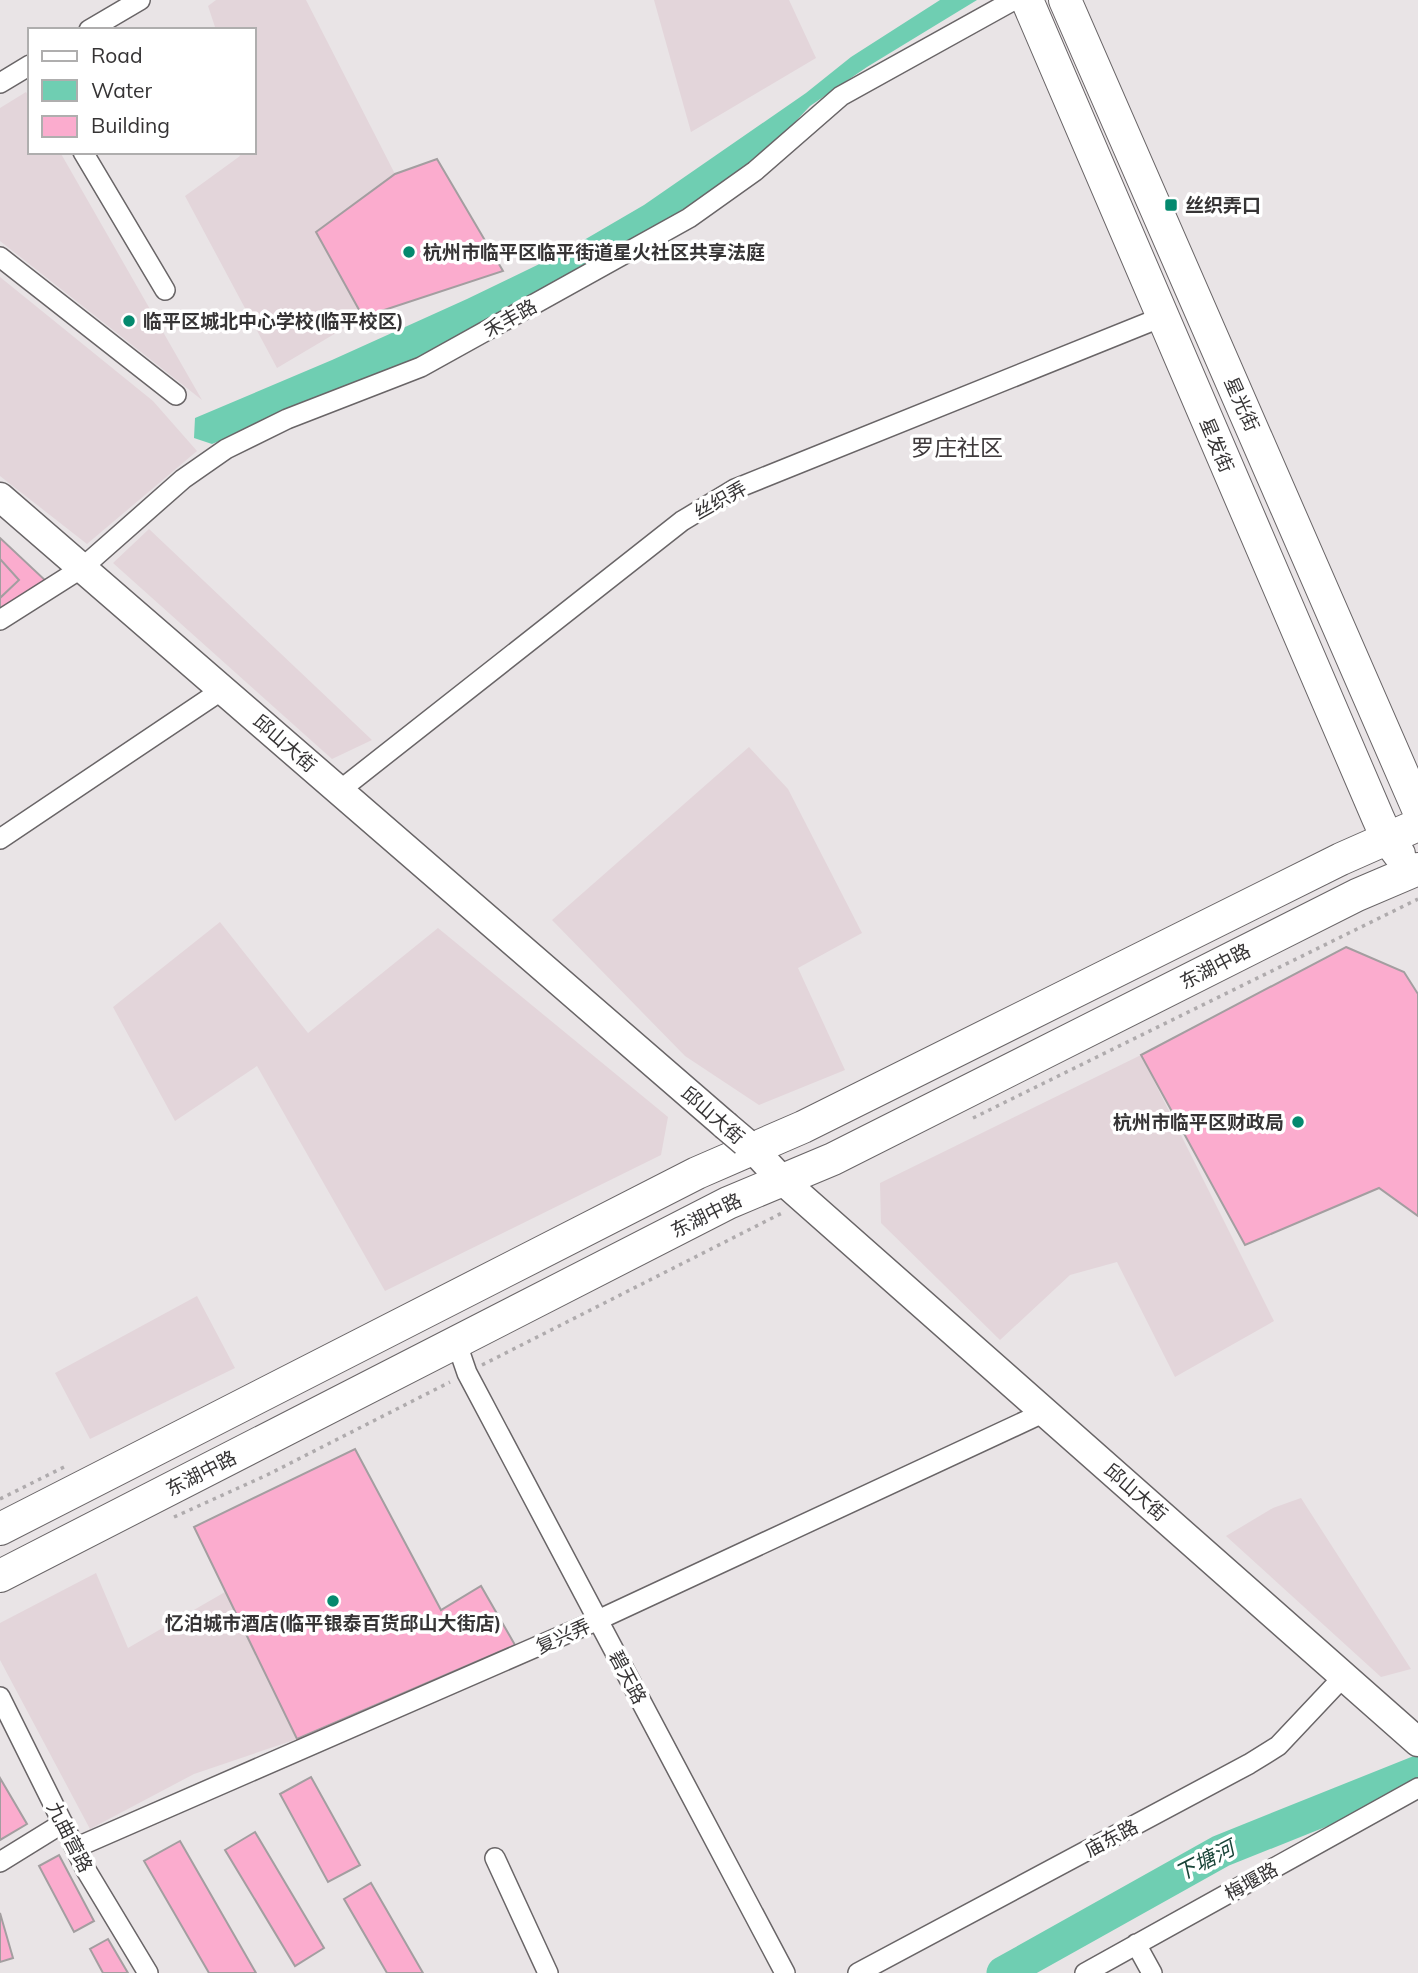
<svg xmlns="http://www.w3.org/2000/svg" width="1418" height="1973" viewBox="0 0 1418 1973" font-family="Mulish,'Noto Sans SC',sans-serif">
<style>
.built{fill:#e3d5da}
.water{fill:#6fceb2}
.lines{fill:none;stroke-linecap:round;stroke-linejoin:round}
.river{stroke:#6fceb2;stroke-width:33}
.building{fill:#fbacce;stroke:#a39ea0;stroke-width:2}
.street-casing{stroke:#696567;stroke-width:22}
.secondary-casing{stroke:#696567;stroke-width:31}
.primary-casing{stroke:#696567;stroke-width:34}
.path{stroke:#afabad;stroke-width:3.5;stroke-dasharray:3.5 5;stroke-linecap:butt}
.street{stroke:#fff;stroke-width:19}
.secondary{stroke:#fff;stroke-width:28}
.primary{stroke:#fff;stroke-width:32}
.secondary-bridge-casing{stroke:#696567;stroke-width:31;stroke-linecap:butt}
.secondary-bridge{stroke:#fff;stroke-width:28}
.poi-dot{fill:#04896e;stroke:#fff;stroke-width:2.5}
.labels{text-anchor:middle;stroke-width:7;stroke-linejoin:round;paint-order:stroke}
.poi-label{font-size:19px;font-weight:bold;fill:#363435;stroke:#fff;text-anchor:start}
.street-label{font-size:19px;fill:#363435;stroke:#fff}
.water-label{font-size:21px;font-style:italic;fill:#194438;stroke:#fff}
.quarter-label{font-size:23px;fill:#3e393b;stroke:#fff}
</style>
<rect width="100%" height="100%" fill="#e9e4e6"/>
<path class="built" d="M 216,0 L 306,0 L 395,174 L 316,232 L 363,317 L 277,368 L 185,196 L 240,156 L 238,152 L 254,152 L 254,30 L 216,30 L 208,6 Z
M 654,0 L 789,0 L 816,58 L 691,132 Z
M 26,92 L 30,99 L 30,152 L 60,152 L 202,400 L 0,241 L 0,108 Z
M 0,277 L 153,401 L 197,451 L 87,544 L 0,476 Z
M 149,529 L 372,740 L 332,759 L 113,563 Z
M 749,747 L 788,789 L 862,933 L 798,968 L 845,1070 L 759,1105 L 685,1056 L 552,920 Z
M 220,922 L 308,1033 L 438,928 L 668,1117 L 661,1155 L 385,1291 L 257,1066 L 175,1121 L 113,1007 Z
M 1141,1055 L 1274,1321 L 1175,1377 L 1117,1262 L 1070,1275 L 1000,1340 L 881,1223 L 880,1183 Z
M 197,1296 L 235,1368 L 90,1439 L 55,1373 Z
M 1301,1498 L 1411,1669 L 1381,1677 L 1226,1536 L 1273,1508 Z
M 96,1573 L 128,1648 L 225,1592 L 297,1739 L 194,1774 L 90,1829 L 0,1660 L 0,1623 Z"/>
<path class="water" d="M 940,0 L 977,0 L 867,67 L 810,106 L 753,167 L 479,333 L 212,444 L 194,438 L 195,418 L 332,360 L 467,299 L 560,254 L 644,205 L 806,93 L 851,57 Z"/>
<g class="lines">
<path class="river" d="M 1003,1973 L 1221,1851 L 1418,1772"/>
</g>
<path class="building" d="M 437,159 L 503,271 L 363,317 L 316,232 L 395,174 Z
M 0,538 L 47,582 L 0,612 Z
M 0,559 L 19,580 L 0,598 Z
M 1346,947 L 1404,972 L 1418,994 L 1418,1216 L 1379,1188 L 1245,1245 L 1141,1055 Z
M 355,1449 L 441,1610 L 481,1586 L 515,1645 L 297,1739 L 194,1527 Z
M 311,1777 L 360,1865 L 328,1882 L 280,1794 Z
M 0,1778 L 27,1824 L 0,1840 Z
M 255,1832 L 324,1948 L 295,1966 L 225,1850 Z
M 180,1841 L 256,1973 L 209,1973 L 144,1861 Z
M 59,1855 L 94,1921 L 74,1932 L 39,1866 Z
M 371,1883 L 423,1973 L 387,1973 L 344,1899 Z
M 0,1913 L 13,1958 L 0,1962 Z
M 108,1939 L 128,1973 L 103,1973 L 90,1949 Z"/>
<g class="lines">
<g class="street-casing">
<path id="street" d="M 89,30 L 140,0
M 0,83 L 30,65
M 83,152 L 165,290
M 0,257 L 176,395
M 0,620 L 82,568 L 183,479 L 226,449 L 287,419 L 421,367 L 689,218 L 755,171 L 841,96 L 1014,0
M 339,791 L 682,521 L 735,489 L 1162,317
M 0,839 L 222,690
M 456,1341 L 467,1373 L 785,1973
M 0,1697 L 86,1870 L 148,1973
M 75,1848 L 598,1620 L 1045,1412
M 495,1858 L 548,1973
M 0,1862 L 63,1823
M 1136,1944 L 1152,1973
M 858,1973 L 1249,1764 L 1278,1746 L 1344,1676
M 1085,1973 L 1418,1788"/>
</g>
<g class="secondary-casing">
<path id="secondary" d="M 0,497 L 725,1125
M 753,1149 L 782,1180 L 1418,1742"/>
</g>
<g class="primary-casing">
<path id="primary" d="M 1027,0 L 1378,818 L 1387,838 L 1399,854
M 1065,0 L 1418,809
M 0,1529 L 697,1173 L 803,1127 L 1341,859 L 1418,825
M 0,1576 L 728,1203 L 833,1159 L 1357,895 L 1418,869"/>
</g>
<path class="path" d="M 973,1118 L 1418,899
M 482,1365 L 784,1212
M 0,1499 L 64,1467
M 174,1517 L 267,1475 L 450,1382"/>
<use href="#street" class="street"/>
<use href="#secondary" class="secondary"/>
<use href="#primary" class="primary"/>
<g class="secondary-bridge-casing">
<path id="secondary-bridge" d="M 725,1125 L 745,1142"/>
</g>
<use href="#secondary-bridge" class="secondary-bridge"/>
</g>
<g class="poi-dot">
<rect x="1164" y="198" width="14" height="14" rx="3.5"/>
<circle cx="409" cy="252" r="7"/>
<circle cx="129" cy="321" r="7"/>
<circle cx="1298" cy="1122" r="7"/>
<circle cx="333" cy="1601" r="7"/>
</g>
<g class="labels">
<g class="poi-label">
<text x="1185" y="212">丝织弄口</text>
<text x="423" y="259">杭州市临平区临平街道星火社区共享法庭</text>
<text x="143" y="328">临平区城北中心学校(临平校区)</text>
<text x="1284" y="1129" text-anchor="end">杭州市临平区财政局</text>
<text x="333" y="1630" text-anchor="middle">忆泊城市酒店(临平银泰百货邱山大街店)</text>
</g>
<g class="street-label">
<text transform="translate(510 318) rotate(-29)" y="7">禾丰路</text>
<text transform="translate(1242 404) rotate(66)" y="7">星光街</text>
<text transform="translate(1217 445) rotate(67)" y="7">星发街</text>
<text transform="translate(720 500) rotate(-29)" y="7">丝织弄</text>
<text transform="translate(285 743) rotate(41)" y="7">邱山大街</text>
<text transform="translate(1215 966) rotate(-27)" y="7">东湖中路</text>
<text transform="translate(713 1115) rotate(41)" y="7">邱山大街</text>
<text transform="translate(706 1215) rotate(-26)" y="7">东湖中路</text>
<text transform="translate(201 1473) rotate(-27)" y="7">东湖中路</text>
<text transform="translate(1136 1492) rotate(41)" y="7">邱山大街</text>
<text transform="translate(563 1636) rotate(-24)" y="7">复兴弄</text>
<text transform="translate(628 1677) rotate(62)" y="7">碧天路</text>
<text transform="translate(70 1837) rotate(63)" y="7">九曲营路</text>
<text transform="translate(1111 1838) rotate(-28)" y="7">庙东路</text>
<text transform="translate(1251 1881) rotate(-29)" y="7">梅堰路</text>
</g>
<g class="water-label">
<text transform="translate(1205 1861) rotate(-27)" y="7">下塘河</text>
</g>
<g class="quarter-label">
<text x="957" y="456">罗庄社区</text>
</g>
</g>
<rect x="28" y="28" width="228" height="126" fill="#ffffff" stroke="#afaeae" stroke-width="2"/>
<rect x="42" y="51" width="35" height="10" fill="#ffffff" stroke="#afaeae" stroke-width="2"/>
<text x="91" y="63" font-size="21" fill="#363435">Road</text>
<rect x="42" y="80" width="35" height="21" fill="#6fceb2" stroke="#afaeae" stroke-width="2"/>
<text x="91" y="98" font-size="21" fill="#363435">Water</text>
<rect x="42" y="116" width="35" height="21" fill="#fbacce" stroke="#afaeae" stroke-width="2"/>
<text x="91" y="133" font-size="21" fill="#363435">Building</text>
</svg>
